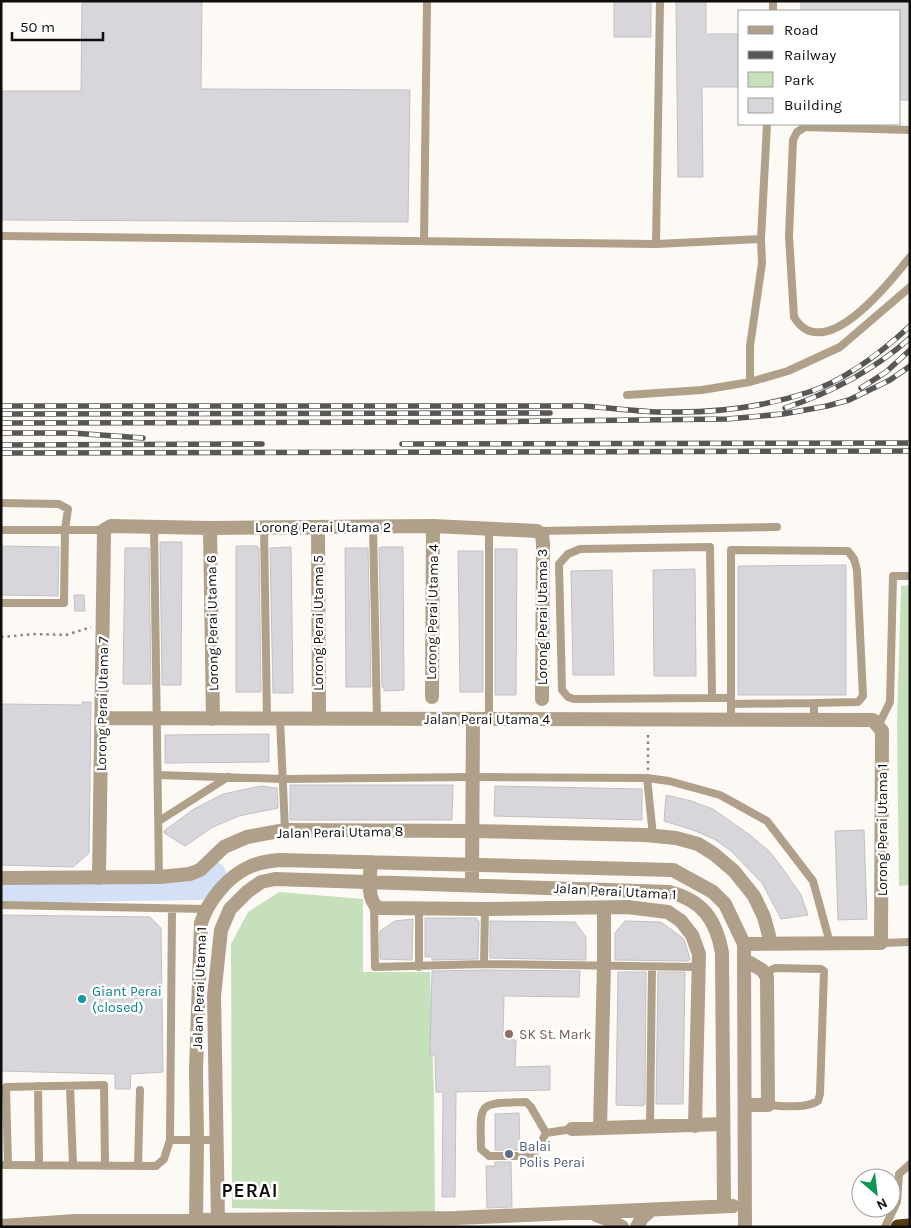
<svg xmlns="http://www.w3.org/2000/svg" width="911" height="1228" viewBox="0 0 911 1228" font-family="Karla,sans-serif">
<style>
.green{fill:#c5e0bb}
.lines{fill:none;stroke-linecap:round;stroke-linejoin:round}
.river{stroke:#d4e0f6;stroke-width:22}
.building{fill:#d8d6da;stroke:#c1c0c4}
.path{stroke:#888684;stroke-width:2.5;stroke-dasharray:2.5 4;stroke-linecap:butt}
.service{stroke:#b09f89;stroke-width:8}
.minor{stroke:#b09f89;stroke-width:14}
.motorway{stroke:#563c13;stroke-width:15}
.rail-casing{stroke:#585755;stroke-width:5.5}
.rail{stroke:#fff;stroke-width:4;stroke-dasharray:11;stroke-linecap:butt}
.culture-dot{fill:#0f9aa8;stroke:#fff;stroke-width:2}
.education-dot{fill:#8d6e63;stroke:#fff;stroke-width:2}
.service-dot{fill:#5c6f8a;stroke:#fff;stroke-width:2}
.labels{text-anchor:middle;stroke-width:5;stroke-linejoin:round;paint-order:stroke}
.street-label{font-size:14px;fill:#0f0e0d;stroke:#fff}
.culture-label{font-size:14px;fill:#0d838f;stroke:#fff;text-anchor:start}
.education-label{font-size:14px;fill:#785e54;stroke:#fff;text-anchor:start}
.service-label{font-size:14px;fill:#4e5e75;stroke:#fff;text-anchor:start}
.district-label{font-size:19px;font-weight:bold;letter-spacing:1px;fill:#0f0e0d;stroke:#fff}
</style>
<rect width="100%" height="100%" fill="#fdfaf6"/>
<path class="green" d="M 910,585 L 910,885 L 899,886 L 897,723 L 901,586 Z
M 279,892 L 363,899 L 363,972 L 430,972 L 434,1098 L 435,1212 L 232,1208 L 231,944 L 248,912 Z"/>
<g class="lines">
<path class="river" d="M 1,892 L 200,889 L 215,873"/>
</g>
<path class="building" d="M 82,1 L 202,1 L 201,89 L 410,90 L 408,222 L 1,220 L 1,91 L 81,91 Z
M 614,1 L 651,1 L 651,37 L 614,37 Z
M 676,1 L 706,1 L 706,34 L 740,34 L 740,87 L 702,87 L 703,177 L 678,177 Z
M 801,1 L 910,1 L 910,100 L 900,100 L 900,11 L 801,11 Z
M 160,542 L 182,542 L 181,685 L 162,685 Z
M 1,546 L 59,547 L 58,596 L 1,595 Z
M 236,546 L 257,546 L 259,548 L 261,692 L 236,692 Z
M 291,547 L 293,693 L 273,693 L 270,548 Z
M 382,547 L 403,547 L 404,690 L 384,691 L 384,687 L 382,687 L 379,548 Z
M 125,548 L 149,548 L 151,684 L 123,684 Z
M 345,548 L 368,548 L 371,687 L 346,687 Z
M 495,549 L 517,549 L 516,695 L 495,695 Z
M 458,551 L 483,551 L 483,692 L 460,692 Z
M 846,565 L 846,695 L 738,695 L 738,566 Z
M 695,569 L 696,676 L 654,676 L 653,570 Z
M 612,570 L 614,675 L 573,675 L 571,571 Z
M 74,595 L 84,595 L 85,611 L 75,611 Z
M 82,702 L 91,702 L 89,853 L 73,867 L 1,865 L 1,704 L 82,705 Z
M 269,734 L 269,762 L 165,763 L 165,735 Z
M 290,785 L 453,785 L 452,820 L 290,820 Z
M 261,786 L 277,788 L 278,808 L 239,816 L 213,827 L 185,846 L 164,833 L 164,831 L 194,809 L 223,794 Z
M 495,786 L 642,789 L 642,820 L 494,816 Z
M 666,795 L 691,801 L 713,809 L 750,835 L 770,852 L 783,869 L 801,895 L 808,915 L 781,919 L 762,883 L 731,851 L 714,839 L 693,830 L 664,821 Z
M 864,830 L 867,919 L 838,920 L 835,831 Z
M 1,915 L 150,917 L 161,928 L 163,1072 L 131,1074 L 130,1089 L 115,1089 L 115,1074 L 1,1071 Z
M 425,918 L 477,918 L 477,921 L 479,921 L 478,959 L 432,960 L 432,957 L 425,957 Z
M 413,919 L 412,960 L 380,959 L 380,931 L 395,921 Z
M 490,921 L 575,922 L 586,937 L 586,960 L 490,958 Z
M 625,921 L 661,922 L 684,939 L 690,959 L 688,961 L 615,960 L 615,933 Z
M 484,970 L 580,971 L 579,997 L 504,996 L 503,1039 L 516,1040 L 515,1067 L 550,1066 L 550,1090 L 456,1092 L 455,1197 L 442,1197 L 443,1092 L 436,1092 L 435,1055 L 430,1055 L 432,971 Z
M 618,972 L 646,972 L 645,1104 L 643,1106 L 616,1105 Z
M 658,972 L 685,972 L 683,1104 L 656,1104 Z
M 519,1113 L 520,1150 L 495,1150 L 495,1114 Z
M 495,1162 L 511,1162 L 512,1207 L 487,1208 L 486,1166 L 495,1166 Z"/>
<g class="lines">
<path class="path" d="M 1,637 L 36,634 L 66,635 L 91,627
M 648,770 L 648,731"/>
<path class="service" d="M 773,11 L 773,1
M 910,130 L 805,127 L 797,132 L 793,140 L 789,236 L 794,317 C 824,367 891,281 910,257
M 1,236 L 656,244 L 761,239 L 762,263 L 750,346 L 750,382
M 761,239 L 767,124
M 424,241 L 427,1
M 656,244 L 660,1
M 627,395 L 702,390 L 750,382 L 788,371 L 840,347 L 910,287
M 1,503 L 59,504 L 68,509 L 65,529 L 64,603 L 1,603
M 154,526 L 159,877
M 264,527 L 267,719
M 373,527 L 377,719
M 1,530 L 104,530
M 537,531 L 777,527
M 712,698 L 710,547 L 580,549 L 568,554 L 559,564 L 562,690 L 568,697 L 574,699 L 712,698 L 731,698
M 731,704 L 814,703 L 814,720
M 280,719 L 285,830
M 489,719 L 489,529
M 731,719 L 731,550 L 848,551 L 854,559 L 857,570 L 863,696 L 858,702 L 814,703
M 878,726 L 890,702 L 893,576 L 910,576
M 158,775 L 283,779 L 472,777 L 647,778 L 669,781 L 720,795 L 767,821 L 813,881 L 830,943
M 647,778 L 653,836
M 159,821 L 228,777
M 1,905 L 205,909
M 374,905 L 375,967 L 484,964 L 698,967
M 419,909 L 419,967
M 881,943 L 910,942
M 484,964 L 485,909
M 765,973 L 775,968 L 821,969 L 824,971 L 820,1094 L 818,1101 C 804,1109 783,1106 768,1105
M 38,1086 L 39,1165
M 70,1086 L 73,1165
M 526,1102 L 531,1107 L 546,1133 L 539,1147 L 532,1156 L 489,1156 L 481,1149 C 480,1100 478,1104 526,1102 Z
M 650,1128 L 652,967
M 546,1133 L 572,1129
M 170,1140 L 216,1140
M 1,1165 L 156,1166 L 164,1159 L 170,1140 L 172,909
M 8,1165 L 6,1087 L 104,1085 L 105,1165
M 138,1166 L 140,1090
M 885,1227 L 897,1202 L 899,1174 L 910,1164"/>
<path class="minor" d="M 318,527 L 319,719
M 210,528 L 213,719
M 432,697 L 433,526
M 102,718 L 873,720 L 882,731 L 881,943 L 744,944
M 371,862 C 370,876 366,899 378,908 L 485,909 L 627,907 L 668,912 L 681,921 L 692,935 L 699,954 L 695,1126
M 1,878 L 159,877 L 190,874 L 200,870 L 224,847 L 247,837 L 285,830 L 473,831 L 645,835 L 676,838 L 698,844 L 714,854 L 734,871 L 754,896 L 764,917 L 771,943
M 99,878 L 104,530 L 111,526 L 210,528 L 433,526 L 537,531 L 542,535 L 543,543 L 542,699
M 472,884 L 473,719
M 745,960 L 762,970 L 767,977 L 768,1105 L 745,1105
M 600,1128 L 604,965 L 604,908
M 572,1129 L 723,1124
M 596,1215 L 612,1221 L 622,1227
M 218,1220 L 214,996 L 221,930 L 230,909 L 247,892 L 261,882 L 275,879 L 669,892 C 702,900 716,919 722,953 L 724,1206
M 196,1221 L 197,1141 L 196,1070 L 201,923 C 208,901 227,877 249,867 C 259,862 270,861 280,860 L 673,870 L 713,892 L 725,904 L 744,944 L 745,1227
M 1,1226 L 75,1221 L 455,1218 L 733,1206
M 637,1227 L 642,1218 L 651,1210"/>
<path class="motorway" d="M 898,1227 L 910,1226"/>
<g class="rail-casing">
<path id="rail" d="M 861,388 L 886,372 L 910,350
M 1,406 L 579,406 C 608,407 637,412 666,412 C 714,413 764,407 809,392 C 845,380 883,351 910,326
M 785,408 C 830,393 874,370 910,338
M 1,414 L 550,413
M 1,423 L 455,422 L 727,419 L 783,414 L 827,406 L 849,400 L 890,380 L 910,366
M 1,433 L 72,433 L 143,438
M 402,444 L 910,443
M 1,445 L 262,444
M 1,453 L 910,451"/>
</g>
<use href="#rail" class="rail"/>
</g>
<circle class="culture-dot" cx="82" cy="999" r="5"/>
<circle class="education-dot" cx="509" cy="1034" r="5"/>
<circle class="service-dot" cx="509" cy="1154" r="5"/>
<g class="labels">
<g class="street-label">
<text x="323" y="532">Lorong Perai Utama 2</text>
<text transform="translate(432 612) rotate(-89)" y="5">Lorong Perai Utama 4</text>
<text transform="translate(542 617) rotate(-90)" y="5">Lorong Perai Utama 3</text>
<text transform="translate(212 623) rotate(-91)" y="5">Lorong Perai Utama 6</text>
<text transform="translate(318 623) rotate(-90)" y="5">Lorong Perai Utama 5</text>
<text transform="translate(102 704) rotate(-89)" y="5">Lorong Perai Utama 7</text>
<text x="487" y="724">Jalan Perai Utama 4</text>
<text transform="translate(882 830) rotate(-90)" y="5">Lorong Perai Utama 1</text>
<text transform="translate(340 832) rotate(-1)" y="5">Jalan Perai Utama 8</text>
<text transform="translate(615 891) rotate(3)" y="5">Jalan Perai Utama 1</text>
<text transform="translate(199 988) rotate(-88)" y="5">Jalan Perai Utama 1</text>
</g>
<g class="culture-label">
<text x="92" y="996">Giant Perai<tspan x="92" dy="16">(closed)</tspan></text>
</g>
<g class="education-label">
<text x="519" y="1039">SK St. Mark</text>
</g>
<g class="service-label">
<text x="519" y="1151">Balai<tspan x="519" dy="16">Polis Perai</tspan></text>
</g>
<g class="district-label">
<text x="250" y="1197">PERAI</text>
</g>
</g>
<rect width="911" height="1228" fill="none" stroke="#0f0e0d" stroke-width="5"/>
<rect x="738" y="10" width="162" height="115" fill="#ffffff" stroke="#9f9f9e"/>
<rect x="748" y="26" width="25" height="8" fill="#b09f89" stroke="#9f9f9e"/>
<text x="784" y="35" font-size="15" fill="#0f0e0d">Road</text>
<rect x="748" y="51" width="25" height="8" fill="#585755" stroke="#9f9f9e"/>
<text x="784" y="60" font-size="15" fill="#0f0e0d">Railway</text>
<rect x="748" y="72" width="25" height="15" fill="#c5e0bb" stroke="#9f9f9e"/>
<text x="784" y="85" font-size="15" fill="#0f0e0d">Park</text>
<rect x="748" y="98" width="25" height="15" fill="#d8d6da" stroke="#9f9f9e"/>
<text x="784" y="110" font-size="15" fill="#0f0e0d">Building</text>
<g transform="translate(876 1193) rotate(152)"><circle r="24" fill="#ffffff" stroke="#9f9f9e"/>
<path d="M0-4L9 19L0 12L-9 19Z" fill="#0f9756"/>
<text y="-8" font-size="14" font-weight="bold" text-anchor="middle" fill="#0f0e0d">N</text>
</g>
<path d="M12 32v8h91v-8" fill="none" stroke="#0f0e0d" stroke-width="2.5"/>
<text x="20" y="32" font-size="15" fill="#0f0e0d" stroke="#ffffff" stroke-width="4" paint-order="stroke">50 m</text>
</svg>
